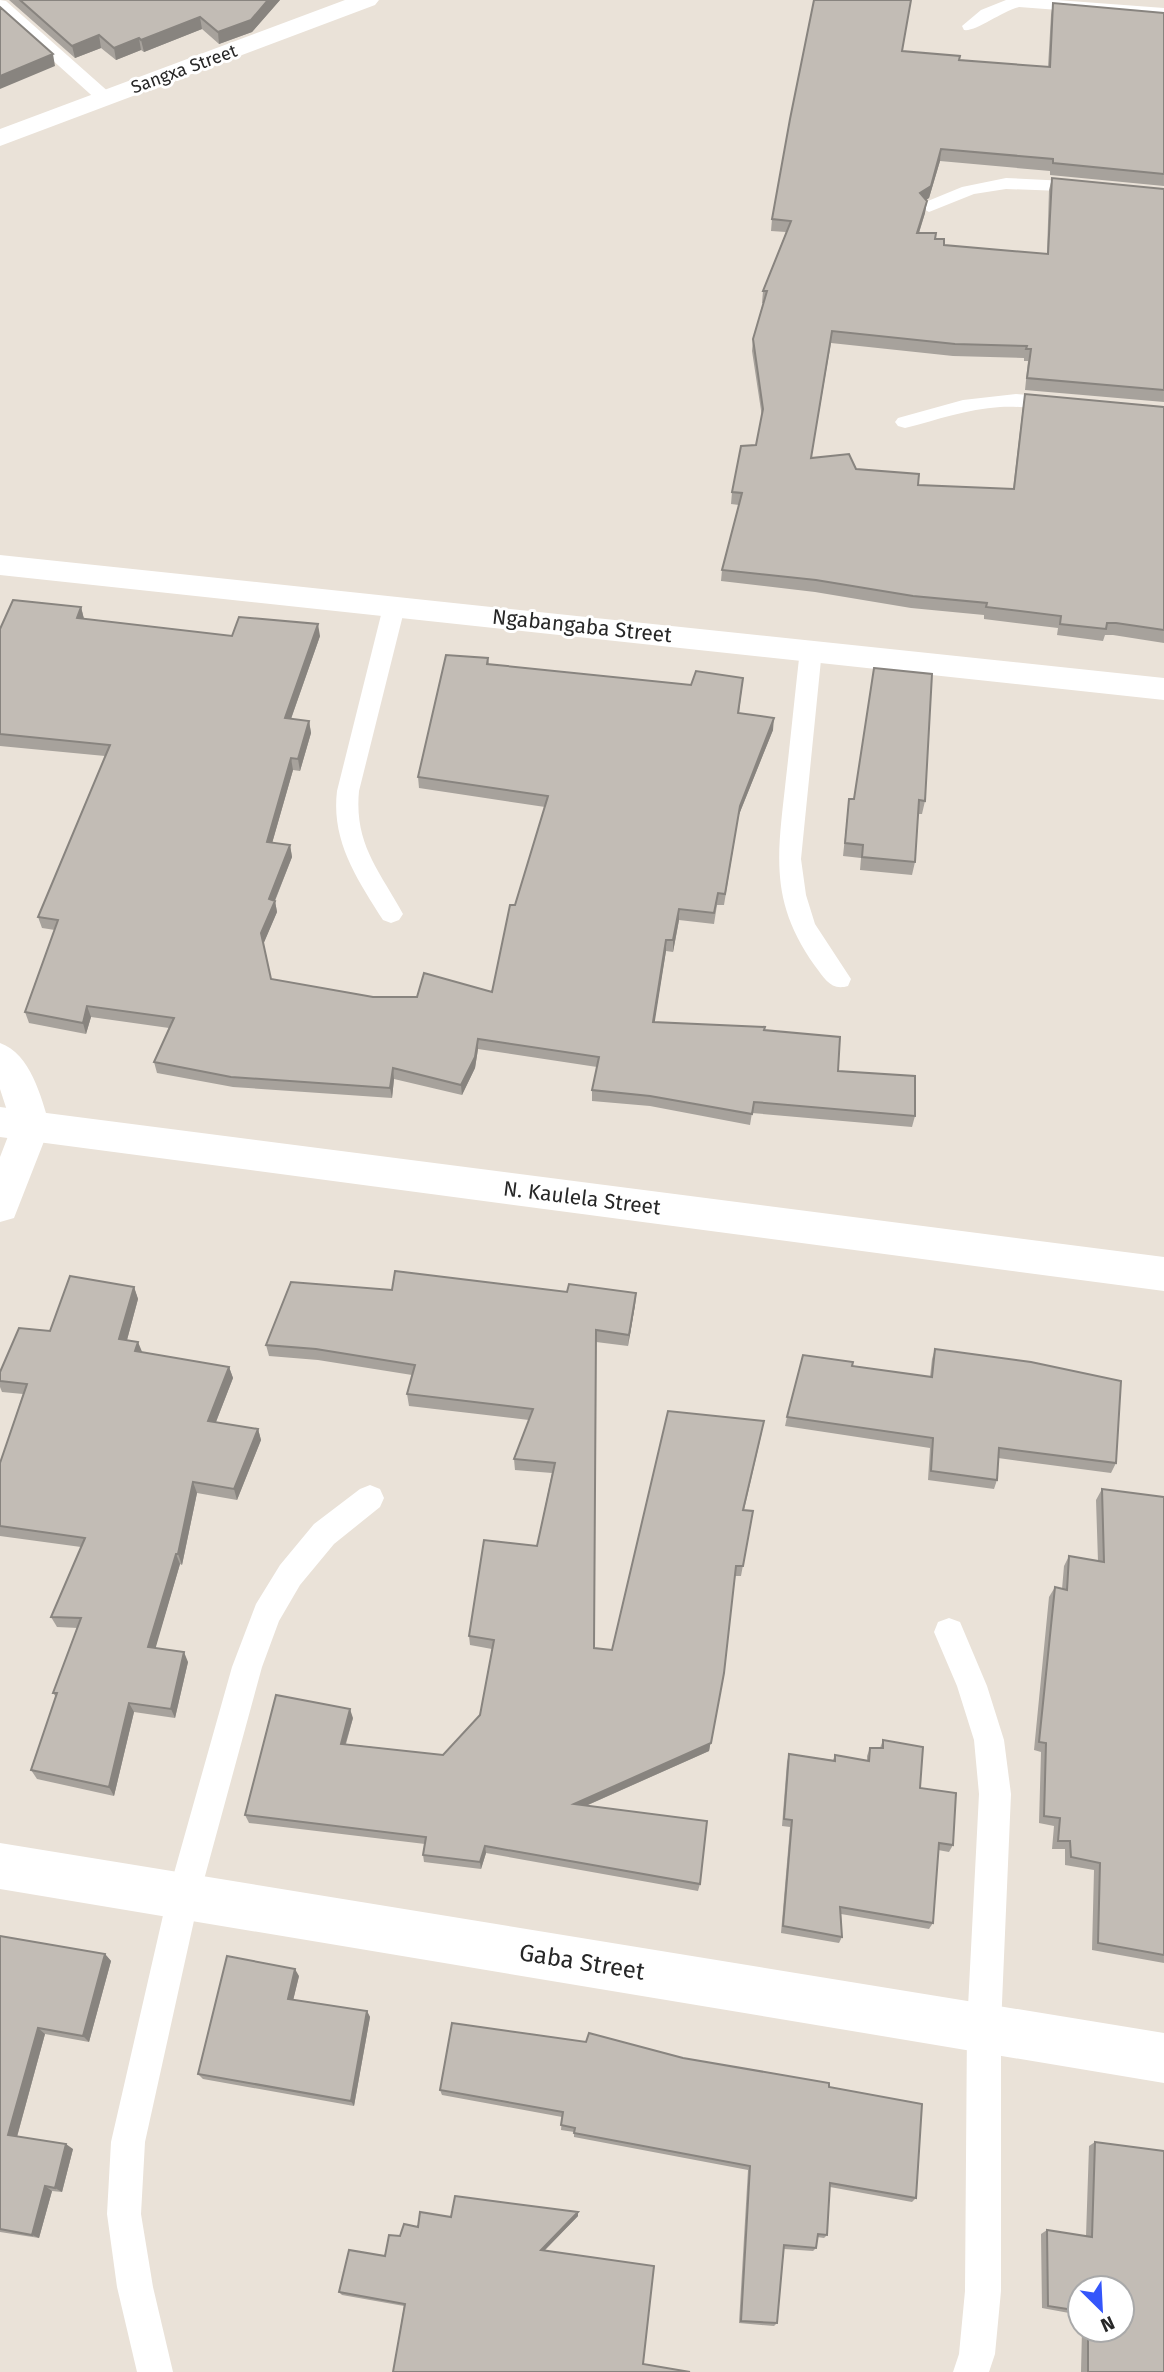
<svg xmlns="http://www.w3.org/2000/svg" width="1164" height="2372" viewBox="0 0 1164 2372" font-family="'Fira Sans',sans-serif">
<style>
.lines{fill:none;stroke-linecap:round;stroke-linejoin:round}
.lane{fill:#fff;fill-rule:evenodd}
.street{fill:#fff;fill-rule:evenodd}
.secondary{fill:#fff;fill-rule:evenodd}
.wall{fill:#a7a29c}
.shaded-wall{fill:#88847f}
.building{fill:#c2bcb5;stroke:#88847f;stroke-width:2}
.labels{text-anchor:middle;stroke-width:6;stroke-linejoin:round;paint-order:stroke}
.far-street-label{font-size:18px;fill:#272727;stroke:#fff}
.street-label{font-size:21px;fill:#272727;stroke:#fff}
.near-street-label{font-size:24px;fill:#272727;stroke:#fff}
</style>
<rect width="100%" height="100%" fill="#eae2d8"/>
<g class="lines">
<path class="lane" d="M 0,0 L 6,1 L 111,94 L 114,98 L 111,102 L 99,102 L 0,13 Z
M 1006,0 L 1057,0 L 1164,8 L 1164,18 L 1019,7 C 1002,11 976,32 964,30 L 962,26 L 981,10 Z
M 1006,178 L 1087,182 L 1096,187 L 1087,192 L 1006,189 L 974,194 L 929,212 L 920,207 L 923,203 L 962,187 Z
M 1016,394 L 1065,398 L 1068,402 L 1065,406 C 1045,412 1021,405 1000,407 C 967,409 937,420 905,428 L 898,426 L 895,422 L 898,418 L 963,400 Z
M 394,600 L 402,602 L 405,607 L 359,791 C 354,844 379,870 403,914 L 399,920 L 391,923 L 383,920 C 357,879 331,841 337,791 L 383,607 L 386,602 Z
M 811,642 L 819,645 L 822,650 L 801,859 L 806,895 L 815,924 L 851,979 L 848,986 C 831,991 825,979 815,966 C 768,900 778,853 786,778 C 791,735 795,693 800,650 L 803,645 Z
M 370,1485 L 380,1489 L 384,1498 L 380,1507 L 334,1544 L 300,1585 L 279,1621 L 262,1667 L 199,1898 L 145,2142 L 141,2214 L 153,2287 L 173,2372 L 137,2372 L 117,2287 L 107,2214 L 111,2142 L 167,1898 L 232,1667 L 256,1604 L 280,1565 L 314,1524 L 360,1489 Z
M 949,1618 L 960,1622 L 987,1686 L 1004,1740 L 1011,1794 L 1001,2026 L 1001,2291 L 995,2354 L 989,2372 L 953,2372 L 959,2354 L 965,2291 L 967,2026 L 979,1794 L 974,1740 L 957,1686 L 934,1632 L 938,1622 Z"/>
<path class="street" d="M 345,0 L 379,0 L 375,5 L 0,146 L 0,129 Z
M 0,555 L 1164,678 L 1164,700 L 0,575 Z
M 0,1043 C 31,1054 41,1097 50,1126 L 14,1218 L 0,1222 L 0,1157 L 12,1126 L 0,1089 Z
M 0,1843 L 1164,2033 L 1164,2083 L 0,1889 Z"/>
<path class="secondary" d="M 0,1107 L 1164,1257 L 1164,1291 L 0,1137 Z"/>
</g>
<path class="wall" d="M 9,0 L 280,0 L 252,32 L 219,44 L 202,29 L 144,52 L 141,50 L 116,60 L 101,48 L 75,58 Z
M 1053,3 L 1164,13 L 1164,186 L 1050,175 L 1050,171 L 940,161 L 929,198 L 926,200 L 925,213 L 919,233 L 935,239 L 944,245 L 1047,254 L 1049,190 L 1052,178 L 1164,189 L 1164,402 L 1025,390 L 1028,361 L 1024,361 L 1024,358 L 953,356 L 831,343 L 811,458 L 918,485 L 1013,489 L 1023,406 L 1025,394 L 1164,407 L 1164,643 L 1113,635 L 1105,635 L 1103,641 L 1057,635 L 1058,628 L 984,619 L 984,615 L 911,608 L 815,592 L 721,581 L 722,570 L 739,505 L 731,504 L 732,492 L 756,445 L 762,417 L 752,351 L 753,339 L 763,303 L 762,303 L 763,291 L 786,232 L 771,231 L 772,219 L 902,51 L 959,60 L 1048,67 L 1051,15 Z
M 81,607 L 84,619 L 232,636 L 320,636 L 291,719 L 309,721 L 311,733 L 300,771 L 293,770 L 272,843 L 290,845 L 292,857 L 275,901 L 277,912 L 263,944 L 271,979 L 373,997 L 417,997 L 492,992 L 515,905 L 545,807 L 419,788 L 418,777 L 488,658 L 489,664 L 691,685 L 743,678 L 739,713 L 773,730 L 738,817 L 724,905 L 717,905 L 714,924 L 679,920 L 673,952 L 666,951 L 654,1022 L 764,1030 L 838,1071 L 915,1116 L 912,1127 L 752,1113 L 750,1125 L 650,1106 L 592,1101 L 592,1090 L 597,1067 L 478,1049 L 475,1068 L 462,1095 L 394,1079 L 392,1098 L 233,1087 L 157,1073 L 154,1062 L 169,1028 L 91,1017 L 86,1034 L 29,1023 L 25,1012 L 55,930 L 42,928 L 38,917 L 105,756 L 0,746 L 0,629 Z
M 874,668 L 925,801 L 922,814 L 918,814 L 915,862 L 912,875 L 860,870 L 861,858 L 843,856 L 849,799 L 854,799 Z
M 134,1287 L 138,1299 L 127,1340 L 142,1352 L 229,1367 L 233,1378 L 216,1422 L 258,1429 L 261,1440 L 237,1500 L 197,1493 L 182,1565 L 180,1564 L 155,1648 L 188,1662 L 175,1718 L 134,1712 L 114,1796 L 37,1779 L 31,1770 L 56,1697 L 53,1693 L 78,1628 L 57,1627 L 51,1617 L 81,1547 L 0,1536 L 0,1463 L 23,1394 L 2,1392 L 0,1387 L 0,1372 L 50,1331 Z
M 392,1290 L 636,1293 L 635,1305 L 628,1346 L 596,1342 L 594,1648 L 612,1650 L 762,1432 L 744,1510 L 753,1511 L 741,1576 L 735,1576 L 709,1751 L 588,1805 L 700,1884 L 698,1891 L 486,1853 L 481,1869 L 424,1862 L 423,1855 L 425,1844 L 249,1823 L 245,1815 L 353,1718 L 346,1744 L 443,1755 L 480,1715 L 492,1649 L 470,1645 L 469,1636 L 537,1546 L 552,1473 L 515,1470 L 514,1459 L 529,1420 L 409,1406 L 407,1394 L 412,1375 L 318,1360 L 269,1356 L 266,1345 Z
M 935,1349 L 1116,1463 L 1111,1473 L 998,1458 L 997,1480 L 994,1489 L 928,1480 L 930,1448 L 785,1426 L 787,1417 L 852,1366 L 930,1377 L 932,1359 Z
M 1102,1489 L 1164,1497 L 1164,1963 L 1092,1950 L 1094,1870 L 1065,1865 L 1065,1849 L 1052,1849 L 1054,1826 L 1039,1823 L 1041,1752 L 1034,1750 L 1049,1597 L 1055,1587 L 1062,1589 L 1064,1566 L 1069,1556 L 1098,1561 L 1096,1500 Z
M 883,1740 L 920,1788 L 953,1845 L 949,1852 L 938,1850 L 933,1923 L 929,1929 L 841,1914 L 842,1937 L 839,1943 L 781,1933 L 790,1827 L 782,1826 L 787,1762 L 789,1754 L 833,1760 L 835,1755 L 867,1761 L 867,1756 L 870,1748 L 880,1748 Z
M 0,1936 L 105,1954 L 111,1961 L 89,2042 L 45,2034 L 17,2137 L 73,2149 L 62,2192 L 52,2191 L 39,2238 L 0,2232 Z
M 299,1976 L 293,2000 L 367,2011 L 370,2017 L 354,2106 L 203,2079 L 198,2074 Z
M 683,2058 L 829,2087 L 916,2198 L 912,2202 L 830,2187 L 827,2235 L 824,2238 L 817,2237 L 816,2248 L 813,2251 L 784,2249 L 777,2323 L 774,2326 L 739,2323 L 748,2170 L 574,2137 L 574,2132 L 561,2130 L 562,2117 L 442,2095 L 440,2090 Z
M 1095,2142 L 1164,2372 L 1081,2372 L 1082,2330 L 1122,2330 L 1080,2288 L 1080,2315 L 1042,2308 L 1041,2234 L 1047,2230 L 1086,2236 L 1089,2146 Z
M 578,2212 L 578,2216 L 544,2251 L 393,2372 L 404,2306 L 342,2295 L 339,2292 L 385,2256 L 400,2236 L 418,2227 L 451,2217 Z"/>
<path class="shaded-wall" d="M 268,0 L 280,0 L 252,32 L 219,44 L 218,32 Z
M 200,17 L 202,29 L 144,52 L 141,40 Z
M 99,35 L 101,48 L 75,58 L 72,46 Z
M 139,38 L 141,50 L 116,60 L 114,48 Z
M 53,54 L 55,66 L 0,89 L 0,76 Z
M 941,149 L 940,161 L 929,198 L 918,205 L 920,193 Z
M 927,201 L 925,213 L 915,245 L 917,233 Z
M 81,607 L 84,619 L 77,618 Z
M 318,624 L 320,636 L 287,730 L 285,718 Z
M 774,718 L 773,730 L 738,817 L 724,905 L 740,806 Z
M 309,721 L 311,733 L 300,771 L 298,759 Z
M 291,758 L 293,770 L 269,854 L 267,842 Z
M 290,845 L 292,857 L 271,910 L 275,901 L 277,912 L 263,945 L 261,933 L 269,899 Z
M 679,909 L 679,920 L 673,952 L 673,940 Z
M 666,940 L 666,951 L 653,1033 L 653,1022 Z
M 87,1006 L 91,1017 L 86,1034 L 83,1023 Z
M 478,1039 L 478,1049 L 475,1068 L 462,1095 L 461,1085 Z
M 393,1068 L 394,1079 L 392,1098 L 390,1088 Z
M 134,1287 L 138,1299 L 124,1351 L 119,1339 Z
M 636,1293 L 635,1305 L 628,1346 L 629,1335 Z
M 138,1342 L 143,1354 L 135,1351 Z
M 229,1367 L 233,1378 L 212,1432 L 208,1421 Z
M 258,1429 L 261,1440 L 237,1500 L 234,1489 Z
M 193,1482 L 197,1493 L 182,1565 L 178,1554 Z
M 176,1554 L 180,1564 L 153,1657 L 148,1647 Z
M 184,1652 L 188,1662 L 175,1718 L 171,1709 Z
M 724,1673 L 709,1751 L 574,1811 L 574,1804 Z
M 129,1703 L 134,1712 L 114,1796 L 109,1787 Z
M 350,1709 L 353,1718 L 343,1752 L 341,1744 Z
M 485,1846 L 486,1853 L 481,1869 L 480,1862 Z
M 105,1954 L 111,1961 L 89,2042 L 83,2036 Z
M 295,1969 L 299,1976 L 292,2005 L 288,1999 Z
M 367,2011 L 370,2017 L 354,2106 L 351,2101 Z
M 38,2028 L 45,2034 L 16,2140 L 8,2135 Z
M 66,2144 L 73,2149 L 62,2192 L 55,2188 Z
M 45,2186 L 52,2191 L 39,2238 L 32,2235 Z
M 578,2212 L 578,2216 L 542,2253 L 541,2250 Z"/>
<path class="building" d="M 20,0 L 268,0 L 251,20 L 218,32 L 200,17 L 141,40 L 139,38 L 114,48 L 99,35 L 72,46 Z
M 814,0 L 911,0 L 902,51 L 960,56 L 959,60 L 1050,67 L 1053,3 L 1164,13 L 1164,174 L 1053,163 L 1053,159 L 941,149 L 931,186 L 920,193 L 927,201 L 917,233 L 936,233 L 935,239 L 944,239 L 944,245 L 1048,254 L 1052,178 L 1164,189 L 1164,390 L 1027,378 L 1031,349 L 1026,349 L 1027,346 L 955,344 L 832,331 L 811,458 L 849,454 L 856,469 L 919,474 L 918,485 L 1014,489 L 1025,394 L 1164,407 L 1164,630 L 1116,623 L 1107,623 L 1106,629 L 1060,624 L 1061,616 L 986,607 L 987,603 L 913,596 L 816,580 L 722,570 L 742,493 L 732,492 L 741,446 L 756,445 L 763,409 L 753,339 L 767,291 L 763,291 L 791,221 L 772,219 L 790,119 Z
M 0,7 L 53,54 L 0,76 Z
M 13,600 L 81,607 L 77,618 L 232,636 L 239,617 L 318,624 L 285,718 L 309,721 L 298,759 L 291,758 L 267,842 L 290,845 L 269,899 L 275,901 L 261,933 L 271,979 L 373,997 L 417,997 L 424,973 L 492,992 L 510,905 L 515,905 L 548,796 L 418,777 L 446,655 L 488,658 L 487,664 L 691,685 L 696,671 L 743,678 L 738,713 L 774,718 L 740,806 L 725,894 L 718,893 L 714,913 L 679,909 L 673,940 L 666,940 L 653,1022 L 765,1027 L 764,1030 L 840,1037 L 838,1071 L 915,1076 L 915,1116 L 754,1102 L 752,1114 L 650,1096 L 592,1090 L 599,1057 L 478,1039 L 475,1057 L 461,1085 L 393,1068 L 390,1088 L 231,1077 L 154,1062 L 174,1018 L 87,1006 L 83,1023 L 25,1012 L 58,920 L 38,917 L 110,745 L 0,734 L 0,629 Z
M 874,668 L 932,674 L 925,801 L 919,800 L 915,862 L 862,857 L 863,845 L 845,843 L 849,799 L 854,799 Z
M 395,1271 L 567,1292 L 569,1284 L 636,1293 L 629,1335 L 596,1330 L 594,1648 L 612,1650 L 668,1411 L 764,1421 L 743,1510 L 753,1511 L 743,1566 L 736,1566 L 724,1673 L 711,1743 L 574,1804 L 707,1821 L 700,1884 L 485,1846 L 480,1862 L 423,1855 L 426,1837 L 245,1815 L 276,1695 L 350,1709 L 341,1744 L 443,1755 L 480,1715 L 494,1640 L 469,1636 L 484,1540 L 537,1546 L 555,1463 L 514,1459 L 533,1409 L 407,1394 L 415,1365 L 316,1349 L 266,1345 L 291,1282 L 392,1290 Z
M 70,1276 L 134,1287 L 119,1339 L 138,1342 L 135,1351 L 229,1367 L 208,1421 L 258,1429 L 234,1489 L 193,1482 L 178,1554 L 176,1554 L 148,1647 L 184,1652 L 171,1709 L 129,1703 L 109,1787 L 31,1770 L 57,1693 L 53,1693 L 81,1618 L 51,1617 L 85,1538 L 0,1526 L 0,1463 L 27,1384 L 0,1381 L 0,1372 L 19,1328 L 50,1331 Z
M 935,1349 L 1031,1362 L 1121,1381 L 1116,1463 L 999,1448 L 997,1480 L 931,1471 L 933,1438 L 787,1417 L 803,1355 L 853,1362 L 852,1366 L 932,1377 Z
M 1102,1489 L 1164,1497 L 1164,1955 L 1098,1943 L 1100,1863 L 1071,1857 L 1070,1841 L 1058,1841 L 1060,1818 L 1044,1816 L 1046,1743 L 1039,1742 L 1055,1587 L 1067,1590 L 1069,1556 L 1104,1562 Z
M 883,1740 L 923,1747 L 920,1788 L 956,1793 L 953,1845 L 939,1843 L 933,1923 L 840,1907 L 842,1937 L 783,1926 L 792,1820 L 784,1819 L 789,1754 L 835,1761 L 835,1755 L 869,1761 L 870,1748 L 883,1748 Z
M 0,1936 L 105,1954 L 83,2036 L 38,2028 L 8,2135 L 66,2144 L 55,2188 L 45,2186 L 32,2235 L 0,2229 Z
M 227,1956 L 295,1969 L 288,1999 L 367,2011 L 351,2101 L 198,2074 Z
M 452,2023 L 586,2042 L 589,2033 L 683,2058 L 829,2083 L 829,2087 L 922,2104 L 916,2198 L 830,2183 L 827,2235 L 818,2234 L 816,2248 L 784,2245 L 777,2323 L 741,2321 L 750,2166 L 574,2133 L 575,2128 L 561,2125 L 563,2112 L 440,2090 Z
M 1095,2142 L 1164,2151 L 1164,2372 L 1088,2372 L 1088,2330 L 1122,2330 L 1122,2288 L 1080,2288 L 1080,2311 L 1048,2306 L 1047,2230 L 1092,2237 Z
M 455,2196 L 578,2212 L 541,2250 L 654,2266 L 643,2364 L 690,2372 L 393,2372 L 405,2304 L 339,2292 L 349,2250 L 385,2256 L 389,2235 L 400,2236 L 404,2224 L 418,2227 L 420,2212 L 451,2217 Z"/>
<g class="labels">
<g class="far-street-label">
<text transform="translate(184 69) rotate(-20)" y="6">Sangxa Street</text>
</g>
<g class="street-label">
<text transform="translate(582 626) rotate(6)" y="7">Ngabangaba Street</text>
<text transform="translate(582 1198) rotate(7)" y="7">N. Kaulela Street</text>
</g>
<g class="near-street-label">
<text transform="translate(582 1962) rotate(9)" y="8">Gaba Street</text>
</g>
</g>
<g transform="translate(1101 2309) rotate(156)"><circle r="33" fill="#ffffff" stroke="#a9a9a9" stroke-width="2"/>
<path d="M0-5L12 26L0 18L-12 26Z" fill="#3456fb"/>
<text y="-10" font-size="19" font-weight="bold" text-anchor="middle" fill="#272727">N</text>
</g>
</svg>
